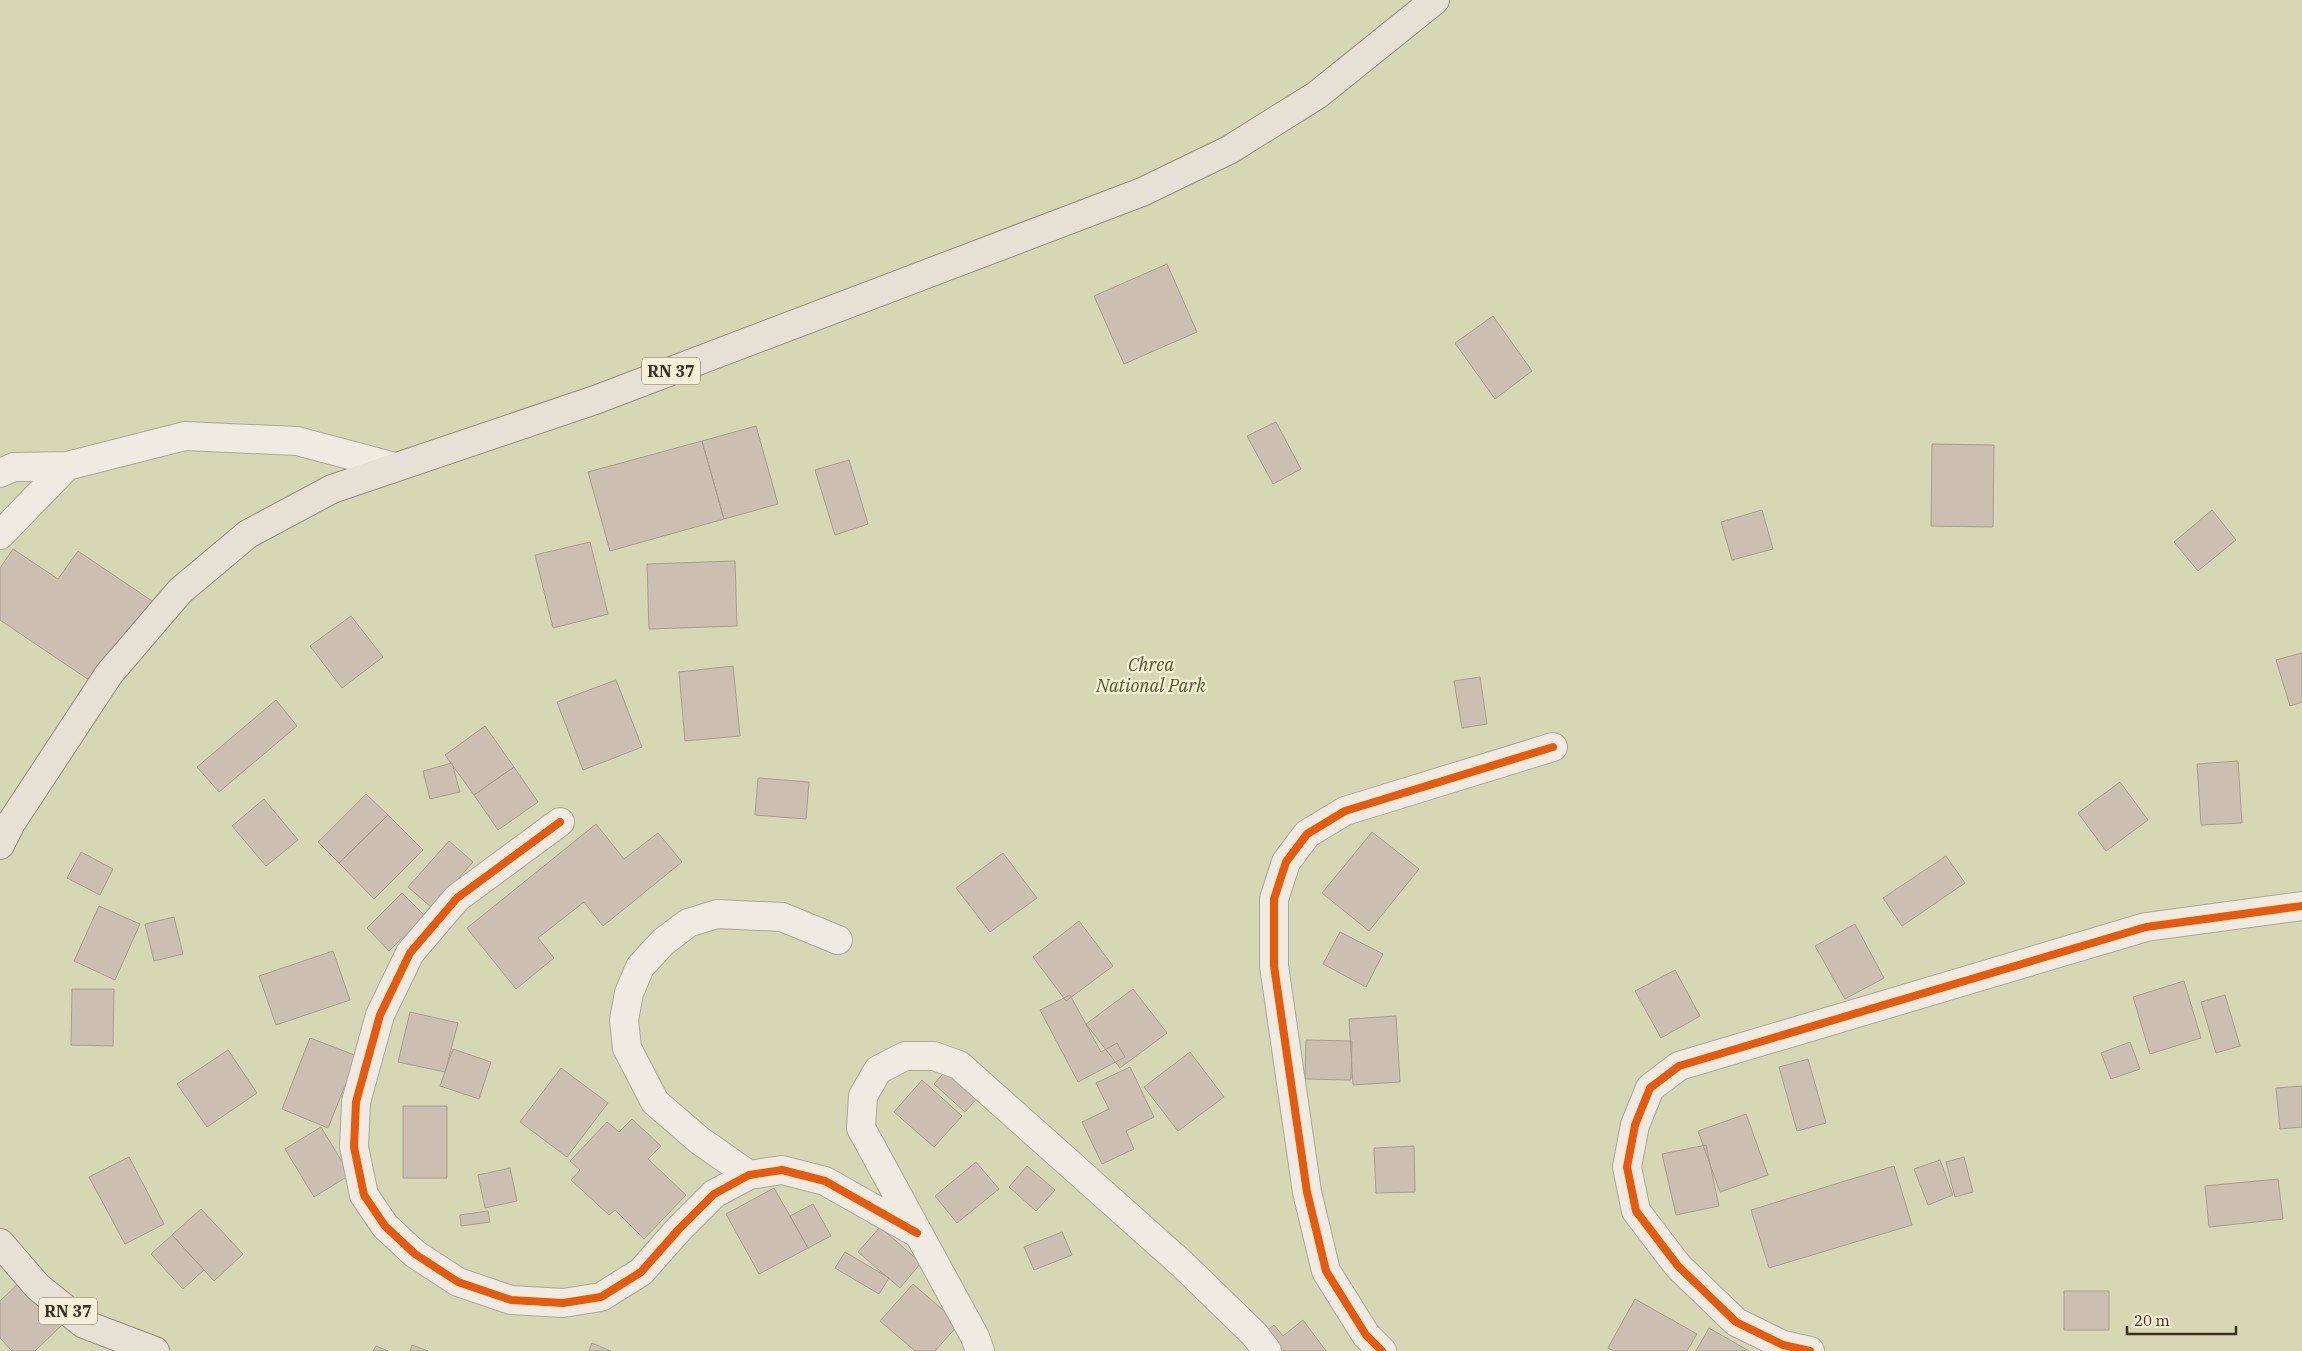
<svg xmlns="http://www.w3.org/2000/svg" width="2302" height="1351" viewBox="0 0 2302 1351" font-family="'IBM Plex Serif',serif">
<style>
.green{fill:#d6d7b3}
.building{fill:#cbbfb2;stroke:#a89c90}
.lines{fill:none;stroke-linecap:round;stroke-linejoin:round}
.minor-casing{stroke:#ada599;stroke-width:30}
.major-casing{stroke:#928b80;stroke-width:30}
.minor{stroke:#efebe3;stroke-width:28}
.major{stroke:#e6e1d4;stroke-width:28}
.cycleway-casing{stroke:#f7eed8;stroke-width:11}
.cycleway{stroke:#e8590c;stroke-width:8}
.labels{text-anchor:middle;stroke-width:4.5;stroke-linejoin:round;paint-order:stroke}
.shield{fill:#f7eed8;stroke:#756857;stroke-width:1}
.shield-label{font-size:16px;font-weight:bold;fill:#3d2e20}
.park-label{font-size:18px;font-style:italic;fill:#4d5a26;stroke:#f7eed8}
</style>
<rect width="100%" height="100%" fill="#e7e0d1"/>
<path class="green" d="M 0,0 L 2302,0 L 2302,1351 L 0,1351 Z"/>
<path class="building" d="M 1167,264 L 1197,332 L 1124,364 L 1094,296 Z
M 1493,316 L 1532,371 L 1495,399 L 1455,343 Z
M 1276,422 L 1301,469 L 1273,484 L 1247,436 Z
M 756,426 L 778,504 L 724,519 L 702,441 Z
M 702,441 L 724,519 L 610,551 L 588,472 Z
M 1932,444 L 1994,445 L 1993,527 L 1931,526 Z
M 849,460 L 868,524 L 835,535 L 815,470 Z
M 1762,510 L 1773,549 L 1732,560 L 1721,522 Z
M 2212,510 L 2236,540 L 2198,571 L 2174,542 Z
M 590,542 L 608,614 L 553,628 L 535,555 Z
M 13,549 L 58,579 L 78,551 L 152,601 L 95,684 L 0,620 L 0,568 Z
M 735,561 L 737,626 L 649,629 L 647,564 Z
M 351,616 L 383,657 L 342,688 L 310,646 Z
M 2302,653 L 2302,702 L 2290,706 L 2276,660 Z
M 733,666 L 740,736 L 685,741 L 679,672 Z
M 1480,677 L 1487,724 L 1462,728 L 1454,681 Z
M 616,680 L 642,747 L 583,770 L 557,702 Z
M 276,700 L 297,726 L 219,792 L 197,767 Z
M 485,726 L 514,767 L 474,795 L 445,755 Z
M 2238,761 L 2242,823 L 2201,825 L 2197,764 Z
M 452,763 L 460,792 L 430,799 L 423,771 Z
M 514,767 L 538,802 L 498,830 L 474,795 Z
M 758,778 L 809,782 L 806,819 L 755,815 Z
M 2120,782 L 2148,820 L 2106,851 L 2078,813 Z
M 366,794 L 388,815 L 339,863 L 318,842 Z
M 264,799 L 298,840 L 266,866 L 232,826 Z
M 388,815 L 423,850 L 374,899 L 339,863 Z
M 596,824 L 624,859 L 658,833 L 682,862 L 603,926 L 584,902 L 538,938 L 554,958 L 516,989 L 467,928 Z
M 1372,832 L 1419,869 L 1369,931 L 1322,893 Z
M 449,841 L 473,862 L 432,908 L 408,887 Z
M 81,852 L 113,869 L 100,895 L 67,878 Z
M 1003,853 L 1037,898 L 990,932 L 956,888 Z
M 1946,856 L 1965,883 L 1902,926 L 1883,898 Z
M 402,893 L 425,916 L 389,951 L 367,928 Z
M 99,906 L 140,924 L 115,980 L 74,961 Z
M 174,917 L 183,954 L 154,961 L 145,924 Z
M 1079,921 L 1113,966 L 1066,1001 L 1033,957 Z
M 1855,924 L 1884,978 L 1845,999 L 1815,946 Z
M 1340,932 L 1383,954 L 1366,987 L 1323,964 Z
M 333,951 L 350,1000 L 276,1025 L 259,976 Z
M 1675,970 L 1700,1016 L 1661,1038 L 1635,991 Z
M 2184,981 L 2201,1038 L 2150,1054 L 2133,997 Z
M 72,989 L 114,989 L 113,1046 L 71,1045 Z
M 1133,989 L 1167,1033 L 1120,1068 L 1086,1024 Z
M 1070,995 L 1101,1052 L 1117,1043 L 1125,1057 L 1078,1082 L 1040,1010 Z
M 2225,995 L 2240,1046 L 2216,1053 L 2201,1002 Z
M 410,1012 L 458,1023 L 445,1072 L 398,1062 Z
M 1396,1016 L 1400,1082 L 1353,1085 L 1349,1019 Z
M 310,1038 L 357,1056 L 328,1128 L 282,1109 Z
M 1306,1040 L 1352,1041 L 1351,1080 L 1305,1079 Z
M 2130,1042 L 2140,1069 L 2111,1079 L 2101,1053 Z
M 453,1049 L 491,1062 L 479,1099 L 440,1086 Z
M 228,1050 L 257,1093 L 207,1127 L 177,1084 Z
M 1190,1052 L 1224,1097 L 1178,1131 L 1144,1087 Z
M 1808,1059 L 1826,1123 L 1797,1131 L 1779,1067 Z
M 1130,1067 L 1154,1117 L 1126,1131 L 1134,1149 L 1102,1164 L 1082,1122 L 1109,1109 L 1096,1083 Z
M 561,1068 L 608,1103 L 567,1157 L 520,1122 Z
M 948,1068 L 979,1096 L 965,1112 L 934,1084 Z
M 922,1080 L 962,1116 L 934,1147 L 894,1112 Z
M 2302,1086 L 2302,1127 L 2280,1129 L 2276,1088 Z
M 403,1106 L 447,1106 L 447,1178 L 403,1178 Z
M 1746,1114 L 1768,1175 L 1720,1192 L 1698,1131 Z
M 632,1119 L 661,1146 L 648,1159 L 686,1195 L 644,1239 L 615,1210 L 609,1215 L 571,1180 L 580,1170 L 570,1161 L 607,1122 L 619,1132 Z
M 321,1127 L 350,1175 L 314,1197 L 285,1149 Z
M 1706,1145 L 1719,1206 L 1676,1215 L 1662,1154 Z
M 1414,1146 L 1415,1192 L 1376,1193 L 1374,1148 Z
M 129,1157 L 164,1224 L 125,1244 L 89,1177 Z
M 1964,1157 L 1973,1192 L 1955,1197 L 1946,1162 Z
M 1940,1160 L 1953,1195 L 1928,1205 L 1914,1169 Z
M 976,1162 L 999,1189 L 957,1223 L 935,1196 Z
M 1027,1166 L 1055,1190 L 1036,1211 L 1009,1187 Z
M 1894,1166 L 1912,1225 L 1769,1268 L 1751,1210 Z
M 510,1168 L 517,1201 L 485,1208 L 478,1175 Z
M 2278,1179 L 2283,1219 L 2209,1227 L 2205,1186 Z
M 774,1188 L 808,1248 L 759,1274 L 726,1214 Z
M 813,1204 L 831,1236 L 808,1248 L 790,1216 Z
M 201,1209 L 243,1254 L 214,1281 L 172,1235 Z
M 488,1211 L 490,1222 L 461,1226 L 460,1215 Z
M 880,1227 L 921,1263 L 900,1288 L 858,1252 Z
M 1062,1232 L 1072,1255 L 1034,1270 L 1024,1247 Z
M 172,1235 L 204,1270 L 183,1289 L 151,1254 Z
M 845,1252 L 889,1278 L 879,1294 L 835,1268 Z
M 23,1279 L 65,1322 L 35,1351 L 12,1351 L 0,1338 L 0,1301 Z
M 913,1284 L 959,1324 L 935,1351 L 915,1351 L 880,1321 Z
M 2064,1291 L 2109,1291 L 2109,1330 L 2064,1330 Z
M 1635,1299 L 1697,1334 L 1687,1351 L 1614,1351 L 1608,1348 Z
M 1303,1320 L 1326,1351 L 1257,1351 L 1251,1343 L 1274,1325 L 1283,1336 Z
M 1709,1328 L 1749,1351 L 1696,1351 Z
M 592,1343 L 611,1351 L 589,1351 Z
M 412,1345 L 428,1351 L 410,1351 Z
M 376,1346 L 388,1351 L 373,1351 Z"/>
<g class="lines">
<g class="minor-casing">
<path id="minor" d="M 0,473 L 14,467 L 67,466 L 185,436 L 297,441 L 395,467
M 0,535 L 67,466
M 560,822 L 457,898 L 410,953 L 380,1015 L 356,1102 L 354,1147 L 364,1195 L 385,1226 L 415,1254 L 458,1282 L 511,1300 L 563,1303 L 601,1297 L 641,1272 L 679,1229 L 714,1194 L 749,1175 L 782,1170 L 825,1181 L 917,1233
M 749,1175 L 699,1140 L 655,1102 L 627,1048 L 624,1020 L 629,993 L 640,967 L 663,942 L 688,923 L 717,914 L 782,917 L 838,940
M 980,1351 L 975,1337 L 861,1128 L 863,1096 L 878,1070 L 905,1056 L 934,1056 L 959,1065 L 1182,1264 L 1255,1335 L 1267,1351
M 1382,1351 L 1366,1335 L 1326,1271 L 1307,1192 L 1274,966 L 1274,899 L 1286,862 L 1307,834 L 1345,811 L 1553,747
M 1810,1351 L 1783,1345 L 1736,1322 L 1678,1266 L 1636,1211 L 1627,1167 L 1635,1125 L 1650,1088 L 1679,1066 L 2146,927 L 2302,906"/>
</g>
<g class="major-casing">
<path id="major" d="M 0,845 L 11,823 L 109,674 L 180,591 L 248,534 L 332,489 L 595,400 L 1142,192 L 1229,150 L 1317,95 L 1435,0
M 0,1243 L 38,1287 L 84,1324 L 155,1351"/>
</g>
<use href="#minor" class="minor"/>
<use href="#major" class="major"/>
<g class="cycleway-casing">
<path id="cycleway" d="M 560,822 L 457,898 L 410,953 L 380,1015 L 356,1102 L 354,1147 L 364,1195 L 385,1226 L 415,1254 L 458,1282 L 511,1300 L 563,1303 L 601,1297 L 641,1272 L 679,1229 L 714,1194 L 749,1175 L 782,1170 L 825,1181 L 917,1233
M 1382,1351 L 1366,1335 L 1326,1271 L 1307,1192 L 1274,966 L 1274,899 L 1286,862 L 1307,834 L 1345,811 L 1553,747
M 1810,1351 L 1783,1345 L 1736,1322 L 1678,1266 L 1636,1211 L 1627,1167 L 1635,1125 L 1650,1088 L 1679,1066 L 2146,927 L 2302,906"/>
</g>
<use href="#cycleway" class="cycleway"/>
</g>
<g class="labels">
<g class="shield">
<rect x="642" y="357.5" width="58" height="27" rx="4"/>
<rect x="39" y="1297.5" width="58" height="27" rx="4"/>
</g>
<g class="shield-label">
<text x="671" y="377">RN 37</text>
<text x="68" y="1317">RN 37</text>
</g>
<g class="park-label">
<text x="1151" y="671">Chrea<tspan x="1151" dy="21">National Park</tspan></text>
</g>
</g>
<path d="M2127 1326v8h109v-8" fill="none" stroke="#3d2e20" stroke-width="2.5"/>
<text x="2134" y="1326" font-size="15" fill="#3d2e20" stroke="#f7eed8" stroke-width="4" paint-order="stroke">20 m</text>
</svg>
